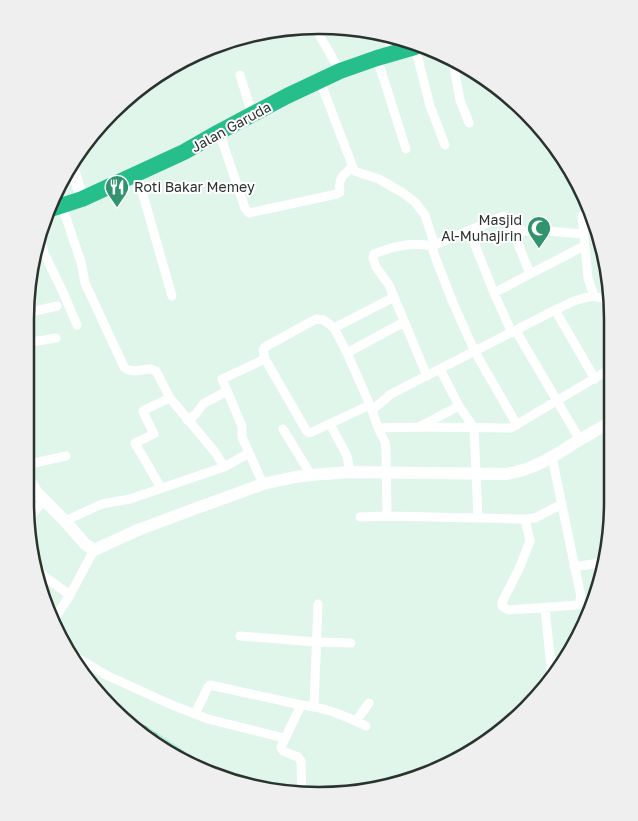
<svg xmlns="http://www.w3.org/2000/svg" width="638" height="821" viewBox="0 0 638 821" font-family="'Golos Text',sans-serif">
<style>
.cemetery{fill:url(#cemetery-stones)}
.lines{fill:none;stroke-linecap:round;stroke-linejoin:round}
.street{stroke:#fff;stroke-width:9}
.secondary{stroke:#fff;stroke-width:12}
.highway{stroke:#26bf8c;stroke-width:16}
.labels{text-anchor:middle;stroke-width:4;stroke-linejoin:round;paint-order:stroke}
.street-label{font-size:14px;fill:#2a332f;stroke:#fff}
.poi-label{font-size:14px;fill:#2a332f;stroke:#fff;text-anchor:start}
.rim{fill:none;stroke:#2a332f;stroke-width:2.5}
</style>
<defs>
<pattern id="cemetery-stones" width="16" height="16" patternUnits="userSpaceOnUse" patternTransform="scale(1.25)"><rect width="16" height="16" fill="#aeefd0"/><path d="M2 7V4a2 2 0 0 1 4 0v3zM10 15v-3a2 2 0 0 1 4 0v3z" fill="#96cdb3"/></pattern>
</defs>
<rect width="100%" height="100%" fill="#e0f6eb"/>
<path class="cemetery" d="M 109,707 L 148,727 L 186,752 L 184,761 L 172,757 L 111,710 Z"/>
<g class="lines">
<path class="street" d="M 317,31 L 340,71
M 389,36 L 392,54
M 415,47 L 430,106 L 445,145
M 377,58 L 406,149
M 453,62 L 460,100 L 469,123
M 240,75 L 252,114
M 320,81 L 354,170 L 357,172 L 379,179 L 403,193 L 415,202 L 425,215 L 433,240 L 432,246 L 434,254 L 453,303 L 475,352 L 517,425
M 219,132 L 245,208 L 249,213 L 337,194 L 340,192 C 338,179 342,175 352,168
M 137,174 L 172,296
M 62,206 L 81,262 L 85,283 L 124,367 L 128,370 L 134,371 L 150,369 L 156,371 L 170,398 L 215,452 L 224,467
M 582,216 L 588,278 L 594,296
M 469,230 L 494,293 L 512,333
M 513,231 L 547,231 L 583,234
M 39,233 L 44,253 L 62,290 L 77,325
M 494,293 L 530,274 L 584,246
M 555,310 L 595,379
M 26,313 L 57,306
M 334,328 L 394,297
M 516,331 L 580,440
M 25,343 L 56,338
M 347,353 L 404,322
M 440,369 L 459,406 L 474,428 L 478,518
M 427,376 L 389,285 L 376,267 L 373,258 L 374,254 C 393,246 412,241 432,246 L 501,217 L 504,216 L 513,231 L 530,274
M 370,405 L 312,432 L 309,433 L 306,430 L 265,359 L 263,350 L 265,347 L 316,319 L 324,320 L 334,328 L 347,353 L 370,405 L 372,410
M 187,420 L 196,414 L 203,404 L 227,391
M 330,424 L 347,456 L 350,472
M 419,427 L 511,428 L 610,369
M 378,428 L 419,427 L 459,406
M 283,429 L 311,475
M 25,465 L 66,456
M 263,484 L 242,437 L 242,426 L 222,379 L 265,359
M 161,488 L 135,443 L 154,434 L 144,414 L 143,411 L 144,410 L 170,398
M 25,504 L 37,493
M 387,516 L 386,449 L 385,442 L 378,428 L 372,410 L 391,394 L 555,310 L 574,301 L 584,298 L 594,296 L 611,300
M 360,517 L 387,516 L 525,519 L 535,518 L 562,504
M 525,519 L 530,541 L 519,569 L 502,602 L 502,606 L 508,610 L 577,605 L 579,603 L 581,597 L 552,457
M 27,521 L 44,500
M 65,521 L 102,504 L 130,499 L 224,467 L 249,453
M 34,567 L 45,577 L 70,595
M 574,567 L 605,562
M 545,608 L 552,677
M 53,621 L 70,595 L 94,550
M 240,636 L 316,642 L 351,643
M 66,651 L 106,675 L 172,705 L 208,719 L 284,738
M 301,705 L 281,747 L 283,751 L 298,757 L 301,761 L 302,793
M 314,706 L 318,604
M 195,714 L 208,687 L 210,685 L 301,705 C 325,707 345,716 366,726
M 356,721 L 369,703"/>
<path class="secondary" d="M 72,166 L 82,199
M 25,469 L 30,482 L 37,493 L 65,521 L 85,544 L 94,550 L 138,530 L 194,509 L 263,484 L 295,477 L 311,475 L 350,472 L 505,474 C 532,471 554,456 576,442 C 588,435 599,429 610,422"/>
<path class="highway" d="M 48,210 L 82,199 L 184,152 L 219,132 L 287,96 L 340,71 L 377,58 L 415,47"/>
</g>
<defs>
<g id="restaurant-pin" transform="scale(1.25)"><path d="M0 17L-7.5 6A9.5 9.5 0 1 1 7.5 6Z" fill="#31946f" stroke="#fff"/><path d="M-5-6h1v4h1v-4h1v4h1v-4h1v5L-1.5 .5V6h-2V.5L-5-1ZM5-6V6H3V1.5H1.5Q1.5-4 5-6Z" fill="#fff"/></g>
<g id="mosque-pin" transform="scale(1.25)"><path d="M0 17L-7.5 6A9.5 9.5 0 1 1 7.5 6Z" fill="#31946f" stroke="#fff"/><path d="M3.5-4.9A6 6 0 1 0 3.5 4.9A5 5 0 1 1 3.5-4.9Z" fill="#fff"/></g>
</defs>
<g fill-rule="evenodd">
<use href="#restaurant-pin" x="117" y="187"/>
<use href="#mosque-pin" x="539" y="228"/>
</g>
<g class="labels">
<g class="street-label">
<text transform="translate(231 127) rotate(-29)" y="5">Jalan Garuda</text>
</g>
<g class="poi-label">
<text x="134" y="192">Roti Bakar Memey</text>
<text x="522" y="225" text-anchor="end">Masjid<tspan x="522" dy="16">Al-Muhajirin</tspan></text>
</g>
</g>
<path d="M0 0H638V821H0ZM319 34H319A285 285 0 0 1 604 319V502A285 285 0 0 1 319 787H319A285 285 0 0 1 34 502V319A285 285 0 0 1 319 34Z" fill="#eeefee" fill-rule="evenodd"/>
<path class="rim" d="M319 34H319A285 285 0 0 1 604 319V502A285 285 0 0 1 319 787H319A285 285 0 0 1 34 502V319A285 285 0 0 1 319 34Z"/>
</svg>
